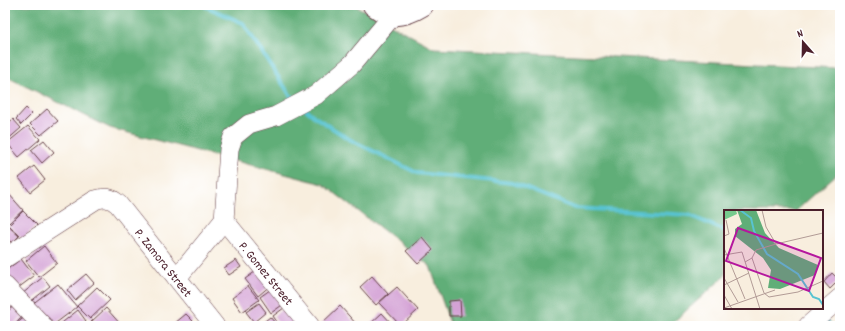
<svg xmlns="http://www.w3.org/2000/svg" width="845" height="331" viewBox="0 0 845 331" font-family="Dekko,sans-serif">
<style>
.forest{fill:#60ae78;stroke:#556652}
.lines{fill:none;stroke-linecap:round;stroke-linejoin:round}
.stream{stroke:#58c3d1;stroke-width:4}
.building{fill:#d4a2d5}
.minor-casing{stroke:#643e46;stroke-width:20}
.major-casing{stroke:#643e46;stroke-width:24}
.minor{stroke:#fff;stroke-width:19}
.major{stroke:#fff;stroke-width:22}
.labels{text-anchor:middle;stroke-width:3.5;stroke-linejoin:round;paint-order:stroke}
.street-label{font-size:13px;fill:#4a1f2b;stroke:#fff}
.inset-river{fill:none;stroke:#58c3d1;stroke-width:2}
.inset-road{fill:none;stroke:#b29b96;stroke-width:1}
.view{fill:#b5179e;fill-opacity:0.15;stroke:#b5179e;stroke-width:2}
.inset-edge{fill:none;stroke:#4a1f2b;stroke-width:2}
</style>
<rect width="100%" height="100%" fill="#fff"/>
<filter id="ink" filterUnits="userSpaceOnUse"><feTurbulence type="fractalNoise" baseFrequency=".025" numOctaves="2"/><feDisplacementMap in="SourceGraphic" scale="8" xChannelSelector="R" yChannelSelector="G"/><feConvolveMatrix kernelMatrix="1 2 1 2 8 2 1 2 1" color-interpolation-filters="sRGB"/></filter>
<filter id="wash" filterUnits="userSpaceOnUse"><feTurbulence type="fractalNoise" baseFrequency=".012" numOctaves="4" result="noise"/><feDisplacementMap in="SourceGraphic" scale="16" xChannelSelector="R" yChannelSelector="G"/><feGaussianBlur stdDeviation="0.9" result="paint"/><feColorMatrix in="noise" values="0 0 0 0 0 0 0 0 0 0 0 0 0 0 0 0 0 1.4 0 .05"/><feComposite in="paint" operator="in"/></filter>
<g filter="url(#wash)">
<rect width="100%" height="100%" fill="#f8eede"/>
<path class="forest" d="M 5,5 L 354,5 L 434,48 L 838,68 L 840,171 L 796,211 L 725,211 L 725,276 L 669,326 L 451,326 L 430,266 L 323,184 L 110,128 L 5,76 Z"/>
<g class="lines">
<path class="stream" d="M 202,5 L 243,23 L 290,95 L 296,101
M 304,108 L 315,117 L 349,139 L 417,173 L 513,183 L 575,208 L 689,215 L 725,231
M 811,308 L 817,313
M 823,319 L 832,326"/>
</g>
<g id="blocks">
<path class="building" d="M 26,108 L 32,114 L 21,125 L 16,119 Z
M 47,109 L 58,121 L 41,135 L 30,124 Z
M 13,119 L 21,128 L 5,142 L 5,126 Z
M 28,126 L 40,139 L 19,157 L 7,143 Z
M 44,140 L 54,152 L 42,163 L 31,150 Z
M 34,166 L 45,180 L 30,192 L 19,178 Z
M 8,193 L 23,210 L 9,223 L 5,219 L 5,196 Z
M 23,211 L 37,225 L 23,239 L 9,225 Z
M 7,225 L 19,236 L 12,243 L 5,236 L 5,227 Z
M 422,237 L 433,250 L 418,264 L 406,251 Z
M 44,246 L 57,263 L 39,277 L 26,261 Z
M 21,259 L 34,276 L 14,291 L 5,278 L 5,271 Z
M 236,260 L 241,267 L 229,275 L 224,268 Z
M 259,269 L 271,285 L 258,296 L 245,279 Z
M 832,273 L 839,280 L 830,289 L 824,282 Z
M 86,274 L 94,283 L 75,300 L 67,290 Z
M 372,276 L 388,294 L 376,305 L 360,287 Z
M 43,277 L 50,286 L 29,303 L 22,294 Z
M 58,284 L 77,307 L 52,326 L 48,326 L 31,305 Z
M 248,286 L 259,300 L 242,312 L 232,298 Z
M 97,287 L 110,300 L 90,319 L 77,306 Z
M 274,287 L 285,303 L 271,313 L 260,297 Z
M 397,287 L 418,310 L 401,326 L 379,303 Z
M 460,300 L 461,316 L 449,316 L 449,301 Z
M 259,303 L 266,312 L 254,322 L 246,312 Z
M 288,305 L 300,326 L 280,326 L 273,316 Z
M 14,306 L 23,317 L 11,326 L 5,326 L 5,313 Z
M 340,306 L 358,326 L 323,326 L 321,324 Z
M 106,308 L 122,326 L 95,326 L 91,322 Z
M 78,310 L 86,321 L 80,326 L 58,326 Z
M 382,313 L 394,326 L 370,326 L 369,325 Z
M 186,314 L 193,321 L 187,326 L 177,326 L 175,323 Z
M 25,317 L 33,326 L 13,326 Z
M 270,317 L 275,323 L 271,326 L 262,326 L 261,324 Z"/>
</g>
</g>
<g filter="url(#ink)">
<use href="#blocks" fill-opacity="0" stroke="#643e46" stroke-width="1"/>
<g class="lines">
<g class="minor-casing">
<g id="minor">
<path id="s1" d="M 224,220 L 310,326"/>
<path id="s2" d="M 5,258 L 95,200 C 105,197 110,197 118,204 L 215,326"/>
<path d="M 177,278 L 224,220 L 229,149 L 233,137 L 249,124 L 276,116 L 316,95 L 352,64 L 394,14"/>
<path d="M 5,286 L 43,326"/>
<path d="M 808,326 L 840,298"/>
</g>
</g>
<g class="major-casing">
<path id="major" d="M 374,5 C 391,18 404,16 422,5"/>
</g>
<use href="#minor" class="minor"/>
<use href="#major" class="major"/>
</g>
</g>
<g class="labels">
<g class="street-label">
<text dy="5" stroke="none"><textPath href="#s2" startOffset="206">P. Zamora Street</textPath></text>
<text dy="5" stroke="none"><textPath href="#s1" startOffset="68">P. Gomez Street</textPath></text>
</g>
</g>
<g transform="translate(724 210)">
<rect width="99" height="99" fill="#f8eede"/>
<path d="M 0,0 L 12,0 L 13,4 L 0,10 Z" fill="#76ca8d"/>
<path d="M 13,0 L 32,0 L 41,23 L 55,38 L 94,55 L 91,65 L 56,79 L 44,78 L 47,60 L 39,48 L 11,26 L 11,19 L 18,14 Z" fill="#60ae78"/>
<path class="inset-river" d="M 16,0 L 27,8 L 30,21 L 43,44 L 74,64 L 89,87 L 95,89 L 99,95"/>
<path class="inset-road" d="M 38,0 L 42,17 L 52,34 L 99,23M 0,26 L 5,24 L 2,10M 0,38 L 21,89M 0,45 L 18,42 L 36,99M 28,48 L 40,83 L 45,87 L 74,82 L 99,71M 21,52 L 28,48 L 32,40 L 52,34M 0,68 L 14,92M 0,75 L 25,63M 0,85 L 8,99M 0,98 L 51,80"/>
<path class="view" d="M 14,18 L 97,48 L 85,81 L 2,51 Z"/>
<rect width="99" height="99" class="inset-edge"/>
</g>
<rect width="845" height="331" fill="none" stroke="#fff" stroke-width="20"/>
<g transform="translate(803 42) rotate(340)" stroke="#ffffff" stroke-width="3" paint-order="stroke">
<path d="M0-3L7 15L0 10L-7 15Z" fill="#4a1f2b"/>
<text y="-6" font-size="11" font-weight="bold" text-anchor="middle" fill="#4a1f2b">N</text>
</g>
</svg>
